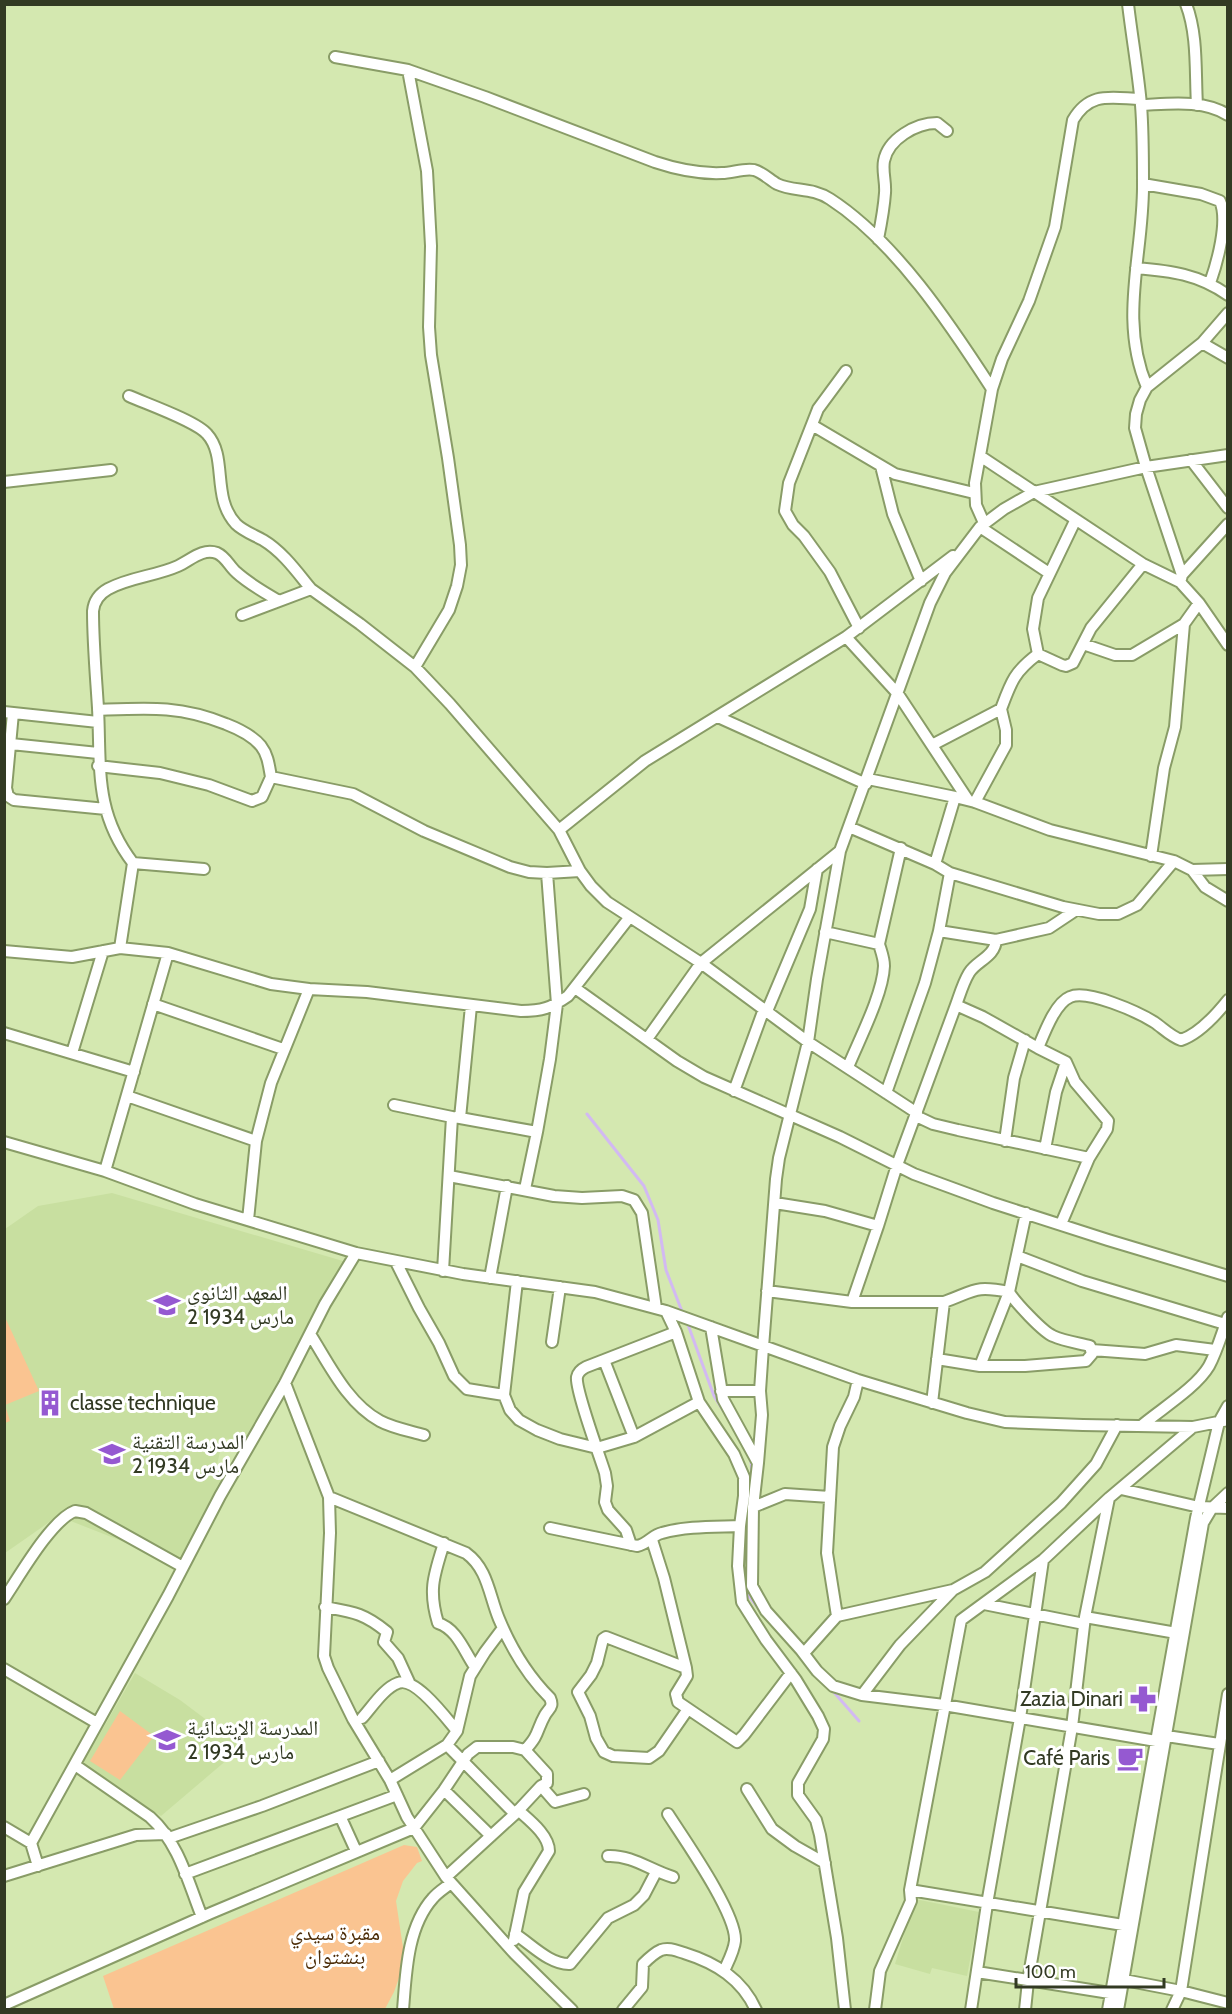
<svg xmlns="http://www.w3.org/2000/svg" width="1232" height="2014" viewBox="0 0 1232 2014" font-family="Cabin,'Noto Naskh Arabic',sans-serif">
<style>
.built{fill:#c8dfa0}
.green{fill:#fac491}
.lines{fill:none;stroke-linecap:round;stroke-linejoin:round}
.stream{stroke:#d2b9f2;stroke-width:3}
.minor-casing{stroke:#899c67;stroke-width:14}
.minor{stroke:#fff;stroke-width:10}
.labels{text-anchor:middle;stroke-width:6;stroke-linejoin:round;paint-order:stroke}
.poi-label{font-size:21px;fill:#323a23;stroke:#fff;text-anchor:start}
.park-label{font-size:21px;fill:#4c2c07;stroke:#fff}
</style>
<rect width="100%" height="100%" fill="#d4e8b0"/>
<path class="built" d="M 112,1193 L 353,1264 L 254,1438 L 223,1439 L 216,1469 L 230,1479 L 180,1564 L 58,1516 L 5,1553 L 5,1229 L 38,1206 Z
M 135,1673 L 180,1700 L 220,1730 L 239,1732 L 235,1748 L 228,1759 L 161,1816 L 83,1763 Z
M 915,1899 L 979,1912 L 967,1976 L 932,1968 L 930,1974 L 895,1964 Z"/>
<path class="green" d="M 4,1315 L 39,1391 L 5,1405 L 10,1421 L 5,1423 Z
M 120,1711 L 154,1736 L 120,1780 L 90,1761 Z
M 404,1845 L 417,1847 L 422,1861 L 417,1863 L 403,1881 L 396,1901 L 405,1961 L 394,1992 L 385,2009 L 114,2009 L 103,1976 Z"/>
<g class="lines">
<path class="stream" d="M 587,1114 L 644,1186 L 658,1220 L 666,1270 L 683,1314
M 687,1322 L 714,1396 L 728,1418
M 751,1460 L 752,1475
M 748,1586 L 749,1596 L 759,1609
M 832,1690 L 859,1721"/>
<g class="minor-casing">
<path id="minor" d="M 1128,4 C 1132,38 1138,71 1141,105 C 1143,130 1143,157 1143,183 C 1144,253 1118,318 1147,387
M 1186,4 C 1198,35 1195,72 1197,105
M 335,57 L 408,70 L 485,97 L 655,162 C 676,169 699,174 722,173 C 732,173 744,168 754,170 C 762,172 770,180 777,184 C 794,192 812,187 830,199 C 895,241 950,324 992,389
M 408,70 L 427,171 L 431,246 L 429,327 L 431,355 L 448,458 L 460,545 L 461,565 L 457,586 L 449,610 L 415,667
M 1141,105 C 1168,104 1203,99 1228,115
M 1143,184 L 1201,194 L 1220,201 C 1229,221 1217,263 1210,283
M 878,239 C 881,224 884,208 885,193 C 886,182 882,171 884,161 C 888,139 916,123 937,123 L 947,131
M 1136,268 C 1171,271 1198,274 1228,295
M 1202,343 L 1228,358
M 846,371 L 818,409 L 789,483 L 785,511 L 793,525 L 804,536 L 830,572 L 859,628
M 129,396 C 147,404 196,421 207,434 C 228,457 211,497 236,524 C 243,531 254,535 263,540 C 283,552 297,572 311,589
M 812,425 L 895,474 L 974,493
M 980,456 L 1143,564 L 1180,582 L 1199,603 L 1228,645
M 1191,460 L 1228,508
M 881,466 L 893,514 L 921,581
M 4,482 L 111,470
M 984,523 L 976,505 L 975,483 L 992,389 L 1002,359 L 1029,301 L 1055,227 L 1073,120 C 1090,91 1111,98 1140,99
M 980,527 L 1049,573
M 1182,575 L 1146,467 L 1135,428 L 1136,414 L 1140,400 L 1147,387 L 1202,343 L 1228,313
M 1181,579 L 1182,575 L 1228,524
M 279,601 C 264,592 249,584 236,572 C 229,566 226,557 217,553 C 202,548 191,560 178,566 C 156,576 130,577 108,589 C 99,594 94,601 93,611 C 93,643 96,676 98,708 C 101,768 94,812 133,863 L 120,948 L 168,953 L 271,984 L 309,989
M 242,615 L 311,589 L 360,624 L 415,667 L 450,704 L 559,830 L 580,871 L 591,886 L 607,902 L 701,963 L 808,1042 L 917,1113
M 846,637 L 898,694 L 968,800
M 1083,644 L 1115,655 L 1132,655 L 1184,624 L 1199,603
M 1038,654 L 1033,629 L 1038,598 L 1075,521
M 98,710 C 146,708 180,705 226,724 C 239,729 252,735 261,746 C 268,755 269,766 271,777 L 353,794 L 424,831 L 510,867 L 529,872 L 547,873 L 580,871
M 4,712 L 98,722
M 13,713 L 6,788 L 8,796 L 14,800 L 106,809
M 718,717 L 866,784
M 11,744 L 98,753
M 932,745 L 1001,709 C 1011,682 1014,672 1038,654 L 1062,665 L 1066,666 L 1073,663 L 1091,628 L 1143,564
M 98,766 L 160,773 L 209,785 L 252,801 L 262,797 L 271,777
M 868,779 L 955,797 L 935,864 L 950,873 L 939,931 L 996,940 C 995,957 976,961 969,973 C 963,983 960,994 956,1005 L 983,1017 L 1038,1048 C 1044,1034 1055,1003 1070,997 C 1087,989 1138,1012 1154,1022 C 1163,1028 1170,1036 1181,1040 C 1199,1034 1216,1015 1228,1000
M 955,797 L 975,802 L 1050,830 L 1174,861 L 1192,870 L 1228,869
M 975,802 L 1006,745 L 1006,730 L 1001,709
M 849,827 L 935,864
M 559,830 L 645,761 L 846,637 L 953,556
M 1151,856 L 1164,768 L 1175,727 L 1184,624
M 133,863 L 204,869
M 1192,870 L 1205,887 L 1228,901
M 950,873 L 1063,907 L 1099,914 L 1118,914 L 1137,905 L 1174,861
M 825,932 L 879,944
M 996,940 L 1049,928 L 1076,910
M 4,951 L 72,957 L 120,948
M 575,988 L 677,1061 L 704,1077 L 840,1137 L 914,1174 L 993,1203 L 1108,1240 L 1228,1276
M 153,1004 L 283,1049
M 767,1011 L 810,909 L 817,869
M 4,1033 L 134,1072
M 647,1039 L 701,963 L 840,851 L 930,603 L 945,573 L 980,527 L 1004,509 L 1034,492 L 1146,467 L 1228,455
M 1038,1048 L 1066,1062 L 1075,1082 L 1108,1121 L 1107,1129 L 1089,1158 L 1061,1224
M 72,1053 L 103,951
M 848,1067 C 859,1040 883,994 884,966 C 884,958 881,951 879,944 L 901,848
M 734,1091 L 764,1009
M 886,1093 L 925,983 L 939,931
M 127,1096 L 256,1141
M 394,1105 L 452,1117
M 916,1116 L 933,1124 L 958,1130 L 1089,1158
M 460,1118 L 537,1132 L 550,1059 L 557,1004 L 547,873
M 1005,1141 L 1014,1078 L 1025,1040
M 4,1142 L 105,1171 L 195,1204 L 356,1253 L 463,1274 L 595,1292 L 666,1311 L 858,1380 L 967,1413 L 1005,1422 L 1083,1425 L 1193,1427 L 1228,1420
M 1045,1149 L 1056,1092 L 1066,1062
M 105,1171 L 168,953
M 449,1176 L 554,1196 L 582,1198 L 622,1196 L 634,1200 L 642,1213 L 656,1308
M 525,1189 L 537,1132
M 775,1203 L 825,1211 L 878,1226
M 248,1220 L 256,1141 L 271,1083 L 309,989 L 367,992 L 521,1011 C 542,1011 551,1008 568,996 L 629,918
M 1017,1256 L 1082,1281 L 1225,1324
M 396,1262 L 419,1308 L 439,1343 L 454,1376 L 467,1389 L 504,1395 L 510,1410 L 519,1420 L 537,1430 L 560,1439 L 597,1448 L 634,1437 L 699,1402
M 443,1271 L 452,1117 L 460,1118 L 471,1006
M 490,1278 L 507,1186
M 767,1291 L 852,1302 L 944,1302 L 932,1403
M 852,1302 L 878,1226 L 897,1165 L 956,1005
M 666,1311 L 676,1332 L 699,1402 L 734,1454 L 744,1477 L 744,1496 L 740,1526 L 738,1566 L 742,1602 L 766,1640 L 796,1680 L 818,1716 L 824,1729 L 823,1739 L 798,1783 L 798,1795 L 816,1820 L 820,1835 L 837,1938 L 845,2010
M 711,1327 L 723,1399 L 758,1463 L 753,1507 L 752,1586 L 766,1611 L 801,1650 L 817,1671 L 833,1686 L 862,1695 L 900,1645 L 953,1590 L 985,1572 L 1061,1503 L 1096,1464 L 1117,1425
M 310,1334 C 329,1364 347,1403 380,1421 C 393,1428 410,1431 424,1435
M 552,1342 L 560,1287
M 1092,1350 L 1145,1354 L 1176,1345 L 1215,1350
M 937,1359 L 980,1366 L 1025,1366 L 1086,1361 L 1092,1354 L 1090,1346 C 1078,1343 1064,1341 1053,1336 C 1043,1332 1015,1302 1009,1292 C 974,1285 975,1291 944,1302
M 604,1360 L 634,1437
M 980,1366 L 1009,1292 L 1026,1213
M 858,1380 L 854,1397 L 840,1426 L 833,1447 L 827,1553 L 837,1616 L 953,1590
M 285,1383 L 329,1497 L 330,1533 L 324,1656 L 328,1668 L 353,1719 L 390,1780 L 407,1817 L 446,1877 L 515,1954 L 572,2010
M 721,1391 L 760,1391
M 504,1395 L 517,1281
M 1141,1426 C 1161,1409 1196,1388 1209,1366 C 1217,1351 1222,1333 1228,1317
M 758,1463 L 762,1415 L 760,1391 L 763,1347 L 776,1179 L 779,1158 L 808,1042 L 817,979 L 840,851
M 1121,1489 L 1199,1507 L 1228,1508
M 329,1497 L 466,1553 C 488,1569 489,1595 499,1619 C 511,1648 528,1676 550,1698 C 554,1707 549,1708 545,1715 C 536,1731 540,1734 525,1750
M 753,1507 L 785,1494 L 830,1497
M 550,1528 L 637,1546 C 648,1544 652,1535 662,1533 C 687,1526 714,1527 740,1526
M 652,1540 L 664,1578 L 686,1668 L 687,1676 L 676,1694 L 678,1702 L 737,1742 L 744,1735 L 791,1673
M 444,1543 C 434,1575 428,1590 438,1623 C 457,1629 464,1651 475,1667
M 631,1545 L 626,1530 L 608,1510 L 605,1502 L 607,1486 L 605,1473 C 600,1457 575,1389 577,1377 C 578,1372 582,1369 586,1367 L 676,1332
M 4,1599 C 19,1577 51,1520 75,1511 L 86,1513 L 183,1567
M 984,1604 L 1084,1624
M 325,1607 C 353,1612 364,1613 387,1632 L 384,1642 L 398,1658 L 409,1682
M 1085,1617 L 1182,1634
M 804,1653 L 837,1616
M 686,1668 L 606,1637 L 603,1639 L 597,1663 L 591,1675 L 578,1692 L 590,1716 L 596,1738 L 604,1752 L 613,1756 L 649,1758 L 659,1751 L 688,1709
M 4,1669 L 97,1723
M 862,1695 L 944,1705 L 1162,1742
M 362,1718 C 372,1707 384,1688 398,1683 C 415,1676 446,1718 457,1731 L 447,1745 L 390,1780
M 457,1731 L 470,1676 L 485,1652 L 503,1628
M 1160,1735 L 1219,1744
M 447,1745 L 515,1814
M 75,1765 L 150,1817 C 179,1843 188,1882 202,1917
M 747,1789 L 772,1829 L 795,1846 L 825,1863
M 444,1790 L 491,1836
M 668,1814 C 684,1839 737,1914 735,1941 C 734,1951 728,1962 724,1971
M 341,1818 L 356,1851
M 4,1827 L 31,1843
M 169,1838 L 262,1806 L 379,1761
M 608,1856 C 632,1855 650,1870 673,1877
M 38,1866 L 31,1843 L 168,1596 L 220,1496 L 285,1383 L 325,1304 L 356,1253
M 185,1874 L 397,1795
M 4,1876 L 136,1835 L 166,1834
M 446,1877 L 515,1814 L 541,1786
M 910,1890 L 1129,1926
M 515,1934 C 531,1944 550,1965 570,1964 L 608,1918 L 634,1905 L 644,1895 L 656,1872
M 514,1940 L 524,1892 L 549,1851 C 549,1835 529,1820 518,1810
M 977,1972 L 1116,1994
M 1119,1979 L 1181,1991 L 1228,2003
M 4,2005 L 211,1913 L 414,1828 L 444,1790 L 468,1754 L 477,1747 L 513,1747 L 525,1750 L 547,1774 L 547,1783 L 541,1786 L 555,1802 L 584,1794
M 403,2010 C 406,1973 407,1927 433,1898 C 438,1892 445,1888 451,1883
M 623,2010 L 642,1987 L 643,1964 C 648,1959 654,1953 661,1950 C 669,1947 677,1951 684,1953 C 716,1963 742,1979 756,2010
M 875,2010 L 880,1971 L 911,1901 L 910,1890 L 961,1620 L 1043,1560 L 1109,1498 L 1193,1427
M 971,2010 L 987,1904 L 1020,1718 L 1043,1560
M 1025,2010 L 1028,1981 L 1072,1727 L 1085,1617 L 1109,1498
M 1108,2010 L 1196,1518 L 1219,1422 L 1228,1406
M 1118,2010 L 1203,1523 L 1212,1508 L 1228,1493
M 1172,2010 L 1181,1991 L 1228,1694"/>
</g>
<use href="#minor" class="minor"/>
</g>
<defs>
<g id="school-bare" transform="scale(2.07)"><path d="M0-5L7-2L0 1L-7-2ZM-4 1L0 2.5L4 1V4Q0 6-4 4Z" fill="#9559d1" stroke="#fff" stroke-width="2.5" paint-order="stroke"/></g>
<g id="building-bare" transform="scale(2.07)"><path d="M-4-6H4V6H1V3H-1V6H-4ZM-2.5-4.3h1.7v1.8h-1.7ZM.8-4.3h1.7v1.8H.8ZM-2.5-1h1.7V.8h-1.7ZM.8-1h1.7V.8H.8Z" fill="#9559d1" stroke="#fff" stroke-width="2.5" paint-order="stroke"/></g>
<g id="pharmacy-bare" transform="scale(2.07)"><path d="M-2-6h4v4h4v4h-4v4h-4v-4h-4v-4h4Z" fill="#9559d1" stroke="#fff" stroke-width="2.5" paint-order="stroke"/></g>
<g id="cafe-bare" transform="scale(2.07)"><path d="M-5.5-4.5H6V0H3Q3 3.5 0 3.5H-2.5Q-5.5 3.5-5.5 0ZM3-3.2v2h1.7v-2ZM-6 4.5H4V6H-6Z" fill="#9559d1" stroke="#fff" stroke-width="2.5" paint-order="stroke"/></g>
</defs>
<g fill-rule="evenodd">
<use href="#school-bare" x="167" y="1305"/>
<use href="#building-bare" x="50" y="1403"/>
<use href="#school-bare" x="112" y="1454"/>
<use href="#pharmacy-bare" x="1143" y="1699"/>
<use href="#school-bare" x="167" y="1740"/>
<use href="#cafe-bare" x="1130" y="1758"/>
</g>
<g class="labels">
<g class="poi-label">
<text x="187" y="1300">المعهد الثانوي<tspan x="187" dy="24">2 مارس 1934</tspan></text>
<text x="70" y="1410">classe technique</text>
<text x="132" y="1449">المدرسة التقنية<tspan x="132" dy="24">2 مارس 1934</tspan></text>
<text x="1123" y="1706" text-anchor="end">Zazia Dinari</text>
<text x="187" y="1735">المدرسة الإبتدائية<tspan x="187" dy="24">2 مارس 1934</tspan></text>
<text x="1110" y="1765" text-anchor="end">Café Paris</text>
</g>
<g class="park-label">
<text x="335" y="1940">مقبرة سيدي<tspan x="335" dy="24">بنشتوان</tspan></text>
</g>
</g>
<rect width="1232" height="2014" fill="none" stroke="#323a23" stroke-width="12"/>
<path d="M1016 1978v9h148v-9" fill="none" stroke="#323a23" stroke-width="3"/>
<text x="1025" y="1978" font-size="18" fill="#323a23" stroke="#ffffff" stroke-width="4.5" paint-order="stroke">100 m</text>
</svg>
